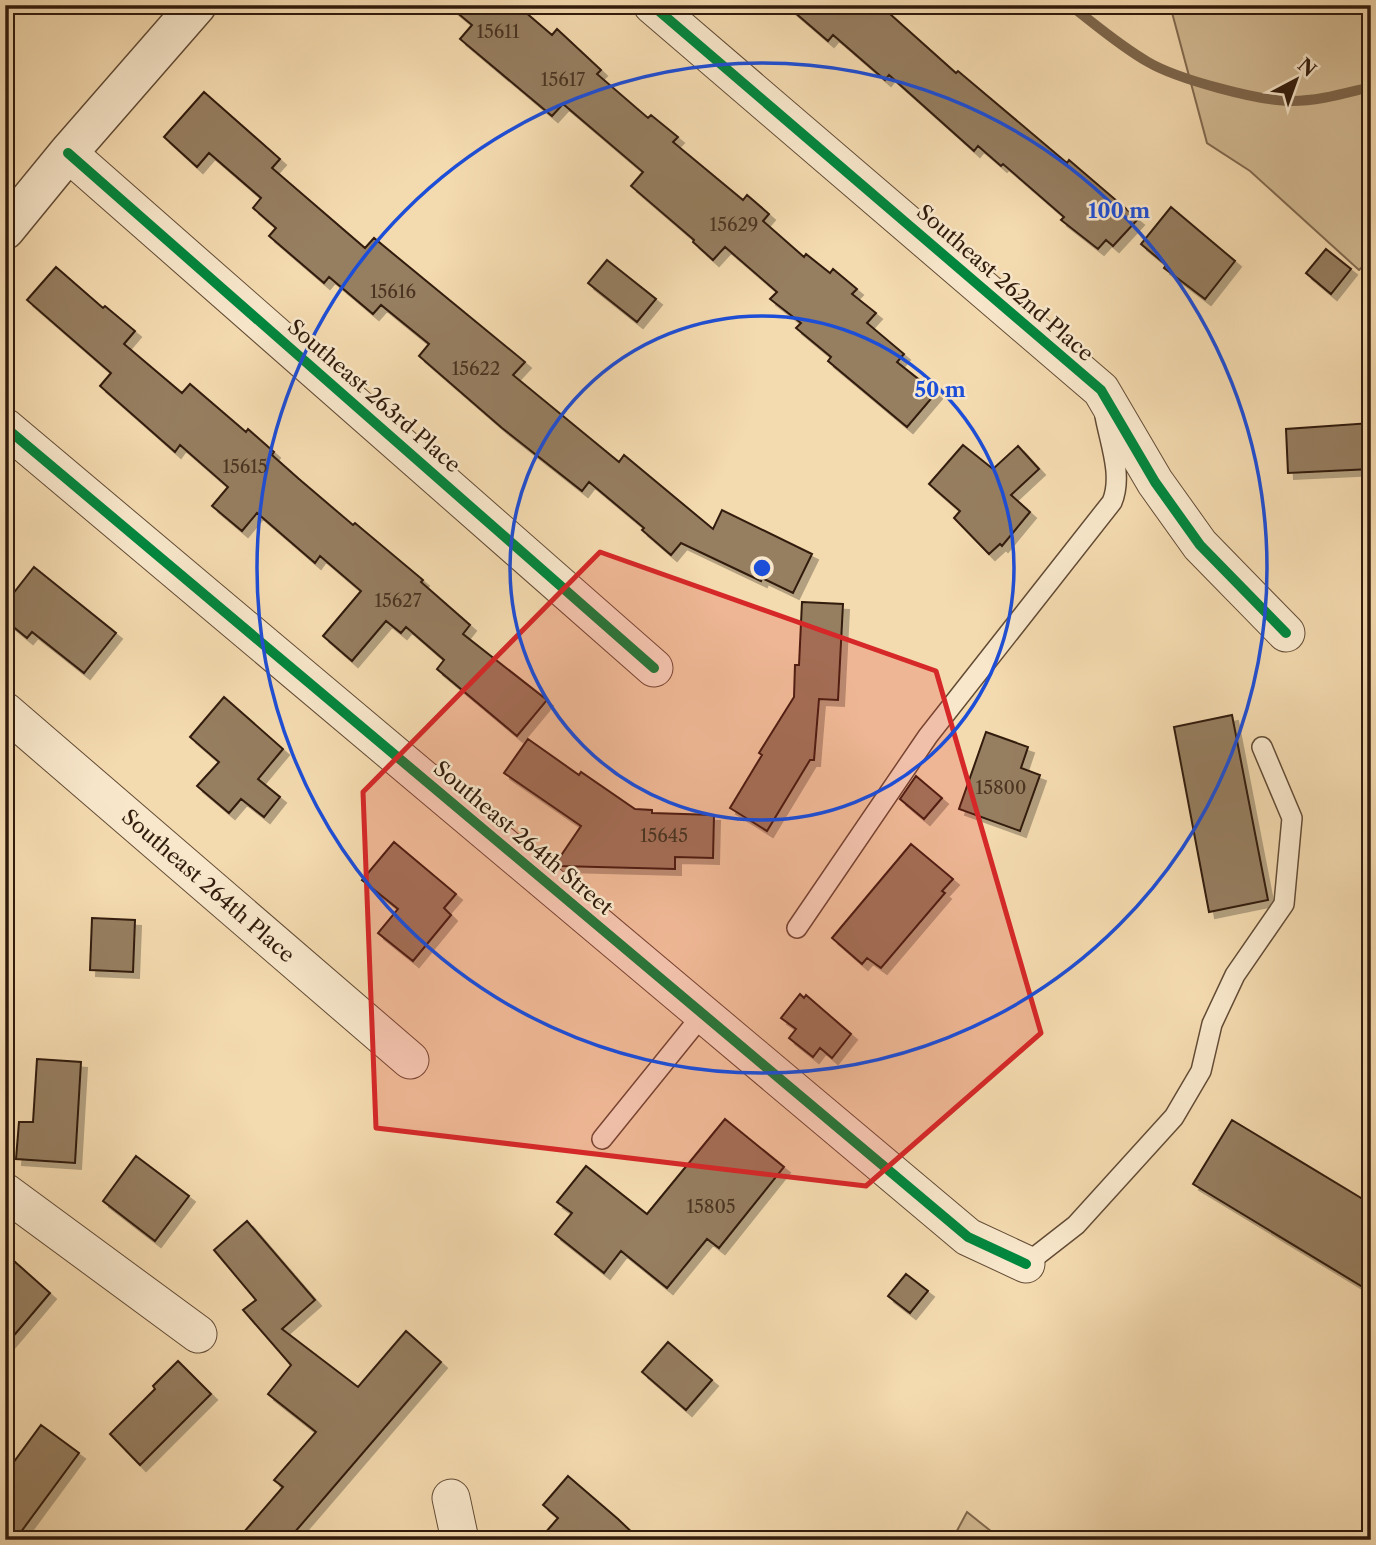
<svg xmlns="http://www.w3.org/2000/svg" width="1376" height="1545" viewBox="0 0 1376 1545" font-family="'Libre Caslon Text',serif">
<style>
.green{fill:#d3ba93;stroke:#826a50;stroke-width:2}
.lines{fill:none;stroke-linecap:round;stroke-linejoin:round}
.stream{stroke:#7e674d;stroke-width:10}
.building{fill:#967e61;stroke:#311b0c;stroke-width:2;filter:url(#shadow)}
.service-casing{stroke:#624b35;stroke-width:22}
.minor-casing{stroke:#624b35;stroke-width:39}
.tertiary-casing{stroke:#624b35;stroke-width:41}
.service{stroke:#f8e7cb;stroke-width:19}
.minor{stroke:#f8e7cb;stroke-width:37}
.tertiary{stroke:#f8e7cb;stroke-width:38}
.cycleway-casing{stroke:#f8e7cb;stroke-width:15}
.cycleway{stroke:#00873e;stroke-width:10}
.marked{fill:#d62828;fill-opacity:0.2;stroke:#d62828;stroke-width:5;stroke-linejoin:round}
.ring{fill:none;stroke:#1d4ed8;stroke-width:3.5}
.labels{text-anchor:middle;stroke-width:5;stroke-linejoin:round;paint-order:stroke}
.number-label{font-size:18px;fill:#4a3421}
.street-label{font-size:21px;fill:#311b0c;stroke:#f8e7cb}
.centre{fill:#1d4ed8;stroke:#f8e7cb;stroke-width:3.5}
.ring-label{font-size:21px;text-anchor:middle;font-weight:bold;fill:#1d4ed8;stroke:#f8e7cb;stroke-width:5;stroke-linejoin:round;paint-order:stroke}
</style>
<defs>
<filter id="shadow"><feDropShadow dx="6" dy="6" stdDeviation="0" flood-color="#0004"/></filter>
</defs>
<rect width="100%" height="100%" fill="#f4daaf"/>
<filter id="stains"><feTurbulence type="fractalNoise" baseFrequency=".00286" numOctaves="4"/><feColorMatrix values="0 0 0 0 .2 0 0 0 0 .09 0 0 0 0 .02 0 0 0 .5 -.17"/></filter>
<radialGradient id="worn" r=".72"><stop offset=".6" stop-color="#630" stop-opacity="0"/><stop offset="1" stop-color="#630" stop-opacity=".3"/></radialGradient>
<path class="green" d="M 1170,5 L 1371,5 L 1371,259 L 1359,270 L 1250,171 L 1207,143 Z
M 967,1512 L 1002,1540 L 952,1540 Z"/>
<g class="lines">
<path class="stream" d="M 1070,5 C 1096,25 1120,46 1148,62 C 1177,79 1258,101 1292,101 C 1319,101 1345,93 1371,87"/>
</g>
<path class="building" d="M 448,5 L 517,5 L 552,35 L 557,29 L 601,70 L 597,74 L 648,118 L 651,115 L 678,137 L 673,142 L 743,200 L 747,195 L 769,214 L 763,221 L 804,257 L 806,254 L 830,273 L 833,269 L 857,289 L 852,294 L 876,313 L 867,323 L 904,354 L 897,362 L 936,393 L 907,427 L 828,361 L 831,357 L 796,328 L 801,323 L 770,299 L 777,292 L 725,247 L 713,260 L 693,242 L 694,240 L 631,186 L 643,172 L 563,104 L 552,116 L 460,39 L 472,25 Z
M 786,5 L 880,5 L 956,73 L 958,71 L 1067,163 L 1069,160 L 1138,219 L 1113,246 L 1106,240 L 1098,249 L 1061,220 L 1064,217 L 1003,164 L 1001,166 L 978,146 L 974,151 L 889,75 L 885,80 L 833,35 L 828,41 Z
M 204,92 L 280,159 L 272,168 L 365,248 L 374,238 L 525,362 L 513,375 L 619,462 L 624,455 L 713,529 L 722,510 L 812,554 L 793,593 L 762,578 L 761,581 L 681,543 L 671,555 L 642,530 L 644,528 L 589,482 L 582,491 L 502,428 L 419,356 L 429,344 L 381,305 L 373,314 L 329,277 L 324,283 L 269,236 L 276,228 L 253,208 L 261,198 L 209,153 L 197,167 L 164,137 Z
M 1171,207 L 1235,261 L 1205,299 L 1164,268 L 1166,265 L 1141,244 Z
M 1326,249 L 1351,269 L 1331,294 L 1306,273 Z
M 607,260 L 656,299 L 637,322 L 588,283 Z
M 56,267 L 103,308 L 105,306 L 135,331 L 124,344 L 182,393 L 190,384 L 246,432 L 248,429 L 274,452 L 272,455 L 299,479 L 353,525 L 355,523 L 423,580 L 421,582 L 470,625 L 463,634 L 547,700 L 517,736 L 437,669 L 444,660 L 406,627 L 401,633 L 386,621 L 352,661 L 323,636 L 361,591 L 320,556 L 315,563 L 257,513 L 242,531 L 212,506 L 228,487 L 180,445 L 175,452 L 100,386 L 111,373 L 27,300 Z
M 1371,423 L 1371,469 L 1288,473 L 1286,429 Z
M 963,445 L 993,469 L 1018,446 L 1039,469 L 1011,495 L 1030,512 L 1002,546 L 1000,544 L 989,554 L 954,518 L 960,511 L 929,484 Z
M 34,567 L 116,633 L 84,673 L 32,632 L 27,638 L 5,620 L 5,604 Z
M 802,602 L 843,604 L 838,700 L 819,699 L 814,760 L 810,760 L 767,831 L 730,808 L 762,755 L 759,753 L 794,697 L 795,665 L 799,665 Z
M 224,697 L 283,749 L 258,779 L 280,797 L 264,817 L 241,799 L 229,813 L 197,786 L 219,762 L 190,737 Z
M 1232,715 L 1268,900 L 1209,912 L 1174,727 Z
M 986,732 L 1028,747 L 1021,768 L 1040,775 L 1020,831 L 959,809 Z
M 528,739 L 579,775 L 581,772 L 635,809 L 652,810 L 652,813 L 714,815 L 713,858 L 675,857 L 675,869 L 559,866 L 556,863 L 581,826 L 504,773 Z
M 916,776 L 942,798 L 924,819 L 900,799 Z
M 394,842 L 456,894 L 444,908 L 451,915 L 413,961 L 378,933 L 398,909 L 362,880 Z
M 911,844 L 953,879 L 942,891 L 945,893 L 881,968 L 867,958 L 862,964 L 832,938 Z
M 92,918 L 135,920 L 133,972 L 90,970 Z
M 800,994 L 804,998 L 806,995 L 851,1034 L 832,1058 L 820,1048 L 813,1057 L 789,1038 L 796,1029 L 781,1018 Z
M 37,1059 L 81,1062 L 75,1163 L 16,1159 L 19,1122 L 33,1122 Z
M 725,1119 L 784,1167 L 719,1248 L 707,1239 L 667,1288 L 621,1251 L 604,1273 L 555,1234 L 572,1213 L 557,1202 L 586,1166 L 647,1214 Z
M 1232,1120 L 1371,1204 L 1371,1292 L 1193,1184 Z
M 136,1156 L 189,1196 L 155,1241 L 103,1201 Z
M 247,1221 L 315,1300 L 282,1329 L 358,1387 L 406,1331 L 441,1362 L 288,1540 L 237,1540 L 283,1487 L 274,1480 L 316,1432 L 268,1394 L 291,1365 L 243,1310 L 256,1300 L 214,1250 Z
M 5,1253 L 50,1293 L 5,1346 Z
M 906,1274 L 928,1291 L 910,1313 L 888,1296 Z
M 668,1342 L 712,1380 L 686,1410 L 642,1372 Z
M 178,1361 L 211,1394 L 140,1465 L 110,1434 L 155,1389 L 153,1386 Z
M 41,1425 L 79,1453 L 15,1540 L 5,1540 L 5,1474 Z
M 568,1476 L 618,1519 L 640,1540 L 539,1540 L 558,1518 L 543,1505 Z"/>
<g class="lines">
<g class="service-casing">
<path id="service" d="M 797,928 L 928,736 L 1112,502 C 1123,476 1110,443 1105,416
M 602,1139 L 703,1014
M 1026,1264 L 1076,1225 L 1174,1117 L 1201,1071 L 1212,1024 L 1235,975 L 1284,904 L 1292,818 L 1262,747"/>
</g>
<g class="minor-casing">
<path id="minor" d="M 652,5 L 1101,390 L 1155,482 L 1200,545 L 1286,633
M 68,153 L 654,668
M 5,427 L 968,1237 L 1026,1264
M 5,711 L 410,1060
M 5,1192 L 198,1334
M 451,1498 L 460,1540"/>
</g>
<g class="tertiary-casing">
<path id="tertiary" d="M 5,230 L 68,153 L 197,5"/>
</g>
<use href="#service" class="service"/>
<use href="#minor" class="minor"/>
<use href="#tertiary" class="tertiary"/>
<g class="cycleway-casing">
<path id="cycleway" d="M 652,5 L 1101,390 L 1155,482 L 1200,545 L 1286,633
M 68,153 L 654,668
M 5,427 L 968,1237 L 1026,1264"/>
</g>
<use href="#cycleway" class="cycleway"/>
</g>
<path class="marked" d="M 600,552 L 936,671 L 1041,1033 L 866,1186 L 376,1128 L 363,792 Z"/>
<g class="ring">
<circle cx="762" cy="568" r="252"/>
<circle cx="762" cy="568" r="505"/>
</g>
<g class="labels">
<g class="number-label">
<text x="498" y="38">15611</text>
<text x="563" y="86">15617</text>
<text x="734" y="231">15629</text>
<text x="393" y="298">15616</text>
<text x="476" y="375">15622</text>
<text x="245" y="473">15615</text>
<text x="398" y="607">15627</text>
<text x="1001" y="794">15800</text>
<text x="664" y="842">15645</text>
<text x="711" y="1213">15805</text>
</g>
<g class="street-label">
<text transform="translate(1005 283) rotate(41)" y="7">Southeast 262nd Place</text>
<text transform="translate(374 396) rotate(41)" y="7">Southeast 263rd Place</text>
<text transform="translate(523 838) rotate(40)" y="7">Southeast 264th Street</text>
<text transform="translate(208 886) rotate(41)" y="7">Southeast 264th Place</text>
</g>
</g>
<circle cx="762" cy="568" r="10" class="centre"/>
<g class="ring-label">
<text x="1119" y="218">100 m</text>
<text x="940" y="397">50 m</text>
</g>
<rect width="1376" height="1545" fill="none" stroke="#f4daaf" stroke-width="28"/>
<rect x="7" y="7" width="1362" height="1531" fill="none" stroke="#311b0c" stroke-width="3.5"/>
<rect x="14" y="14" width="1348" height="1517" fill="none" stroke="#311b0c" stroke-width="2"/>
<g transform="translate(1296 80) rotate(41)" stroke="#f8e7cb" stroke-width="5" paint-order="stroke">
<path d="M0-5L12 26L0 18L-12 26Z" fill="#311b0c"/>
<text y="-10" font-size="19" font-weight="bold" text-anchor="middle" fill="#311b0c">N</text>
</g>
<rect width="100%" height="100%" filter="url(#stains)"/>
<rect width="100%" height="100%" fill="url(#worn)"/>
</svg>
